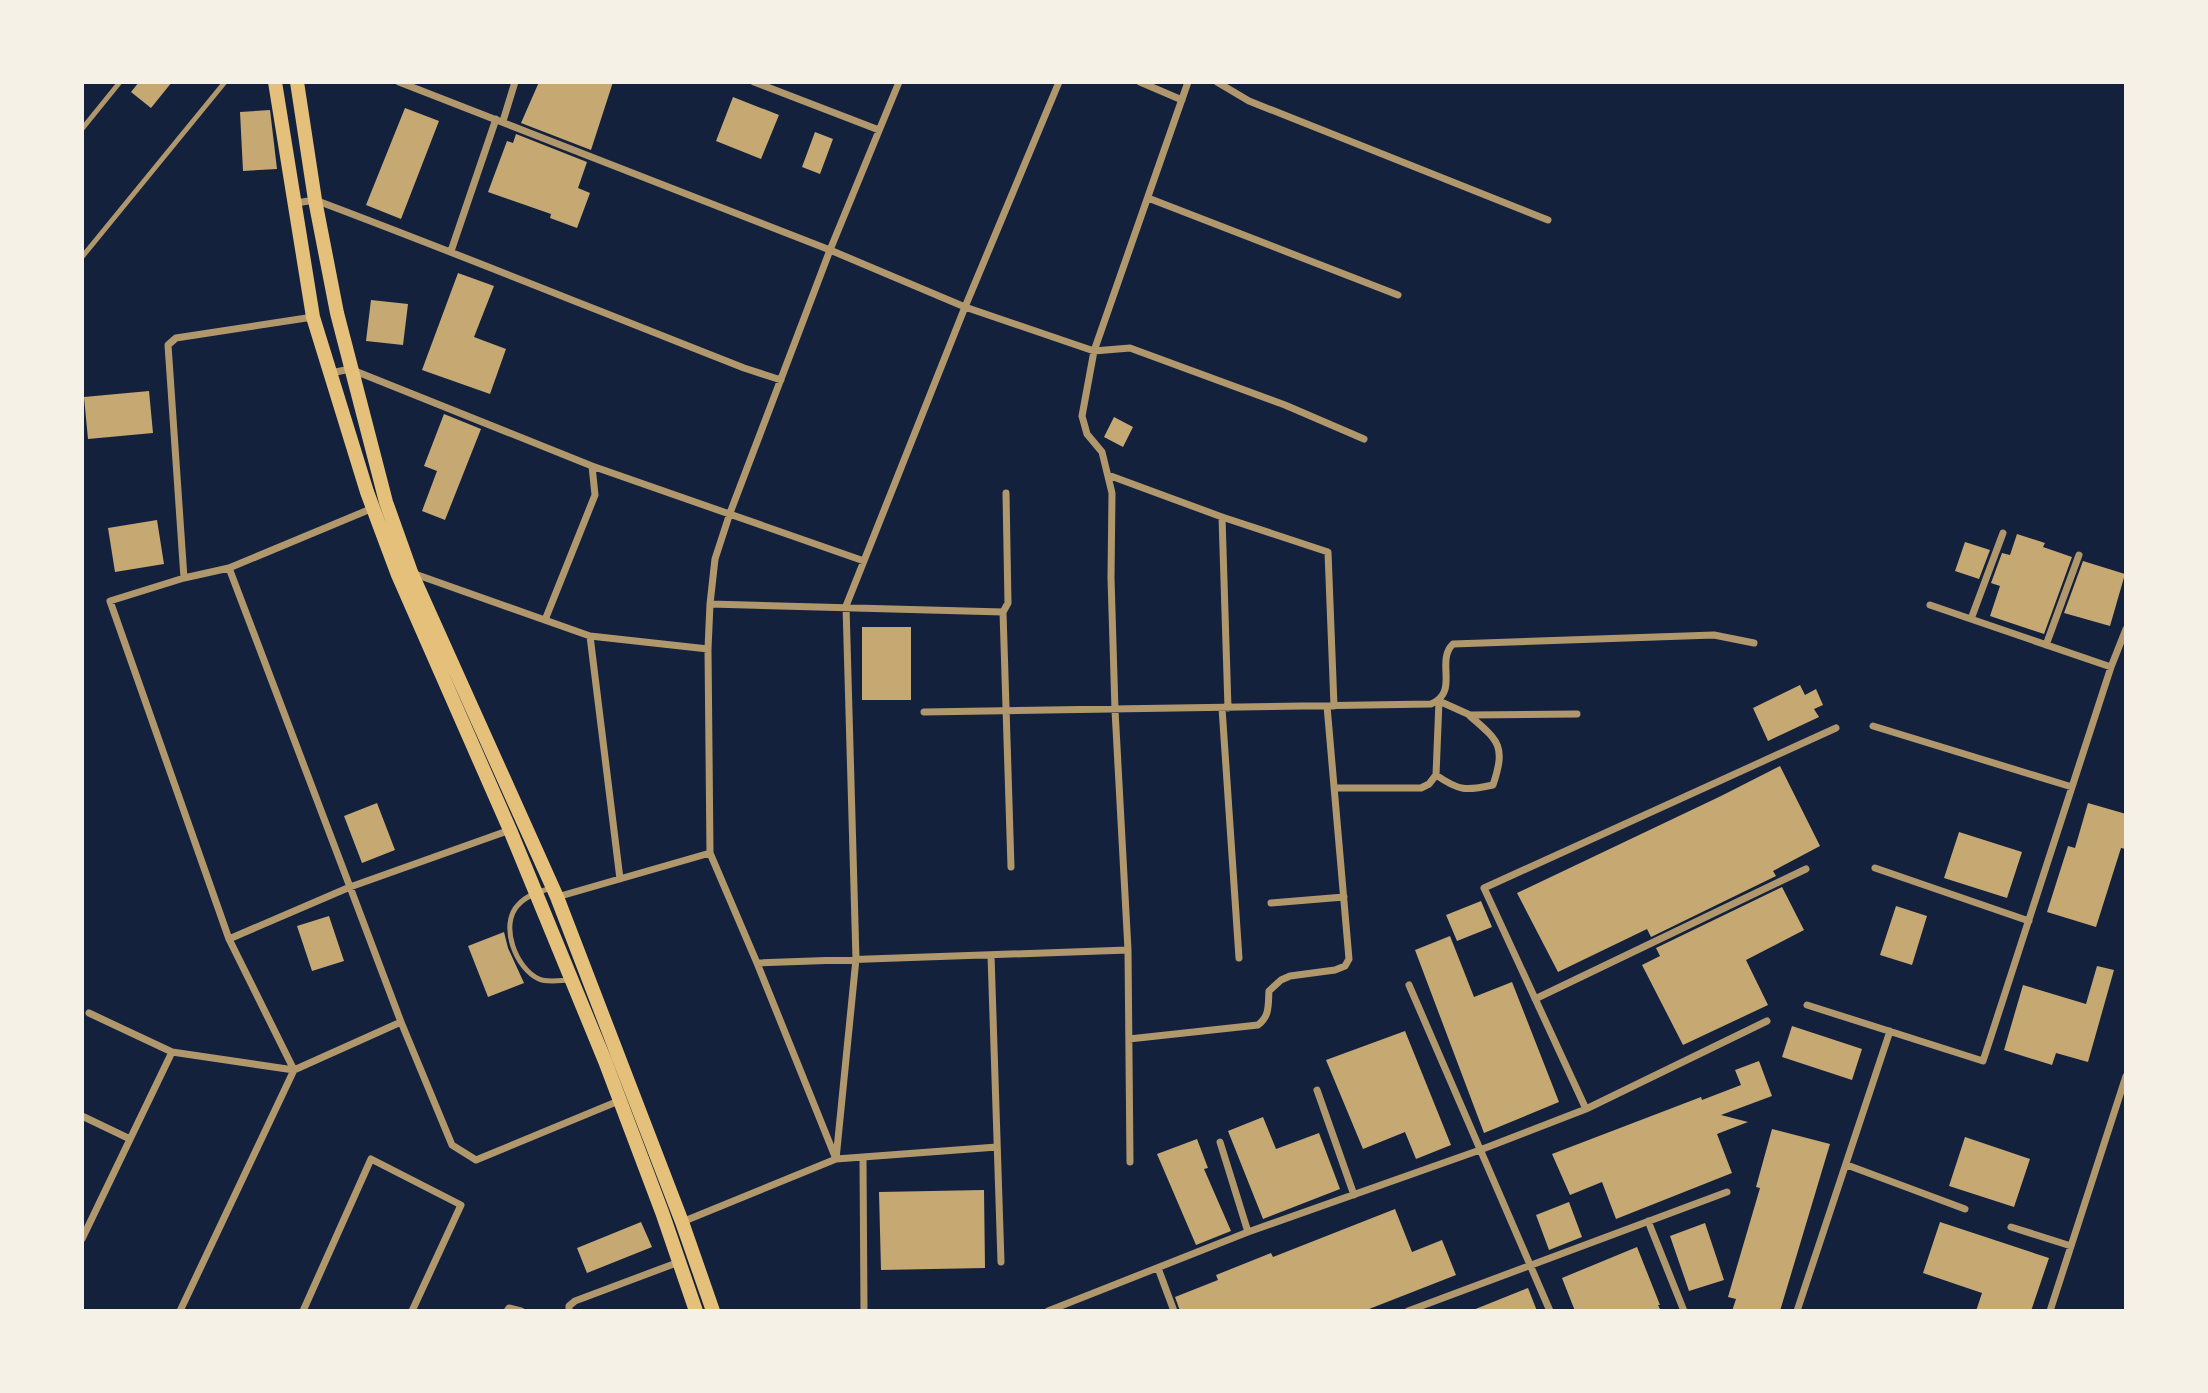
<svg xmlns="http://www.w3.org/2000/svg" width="2208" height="1393" viewBox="0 0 2208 1393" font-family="Overpass,sans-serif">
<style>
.building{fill:#c6a872}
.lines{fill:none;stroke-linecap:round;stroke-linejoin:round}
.service{stroke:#b1986c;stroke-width:5}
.minor{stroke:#b1986c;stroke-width:7}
.secondary{stroke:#e5c07b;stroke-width:14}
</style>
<rect width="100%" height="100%" fill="#14213d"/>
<path class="building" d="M 139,82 L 172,82 L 151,108 L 131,92 Z
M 539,82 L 613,82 L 591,150 L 521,123 Z
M 733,97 L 779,115 L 761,159 L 716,141 Z
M 405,108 L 439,121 L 401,219 L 366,205 Z
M 270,110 L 277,169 L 243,171 L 240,112 Z
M 815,132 L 833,139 L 820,174 L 802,167 Z
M 516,134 L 587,162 L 578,188 L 590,193 L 577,228 L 550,218 L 551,214 L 488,192 L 507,141 L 513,143 Z
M 458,273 L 494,286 L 474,337 L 506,349 L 490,394 L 422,370 Z
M 371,300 L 408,304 L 403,345 L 366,341 Z
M 149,391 L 153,433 L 88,439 L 84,397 Z
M 444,414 L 481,429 L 445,520 L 422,511 L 437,471 L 424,466 Z
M 1114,417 L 1133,427 L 1123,447 L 1104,437 Z
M 157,520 L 164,564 L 115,572 L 108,528 Z
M 2017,534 L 2045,543 L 2043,547 L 2072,557 L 2044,634 L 1990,616 L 2000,586 L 1991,583 L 2002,553 L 2010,555 Z
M 1965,542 L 1990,550 L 1979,579 L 1955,571 Z
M 2083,561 L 2125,574 L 2110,626 L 2064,613 Z
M 862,627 L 911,627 L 911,700 L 862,700 Z
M 1800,685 L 1805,695 L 1816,689 L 1823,705 L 1814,709 L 1819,717 L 1768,741 L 1753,708 Z
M 1780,766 L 1820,846 L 1773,871 L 1776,876 L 1651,937 L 1647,929 L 1558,972 L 1517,893 L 1721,796 Z
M 377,803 L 395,850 L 362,863 L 344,816 Z
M 2088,803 L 2126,814 L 2126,849 L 2121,848 L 2096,927 L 2047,912 L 2068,846 L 2075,848 Z
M 1959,832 L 2022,852 L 2007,898 L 1944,878 Z
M 1782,887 L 1804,930 L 1746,960 L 1768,1005 L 1683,1045 L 1642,965 L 1660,956 L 1656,948 Z
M 1481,901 L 1492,927 L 1457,941 L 1446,915 Z
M 1896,906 L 1927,916 L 1912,965 L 1880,955 Z
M 329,916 L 344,961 L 312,971 L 297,926 Z
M 504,932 L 508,948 L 524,983 L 488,997 L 468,946 Z
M 1450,936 L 1474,997 L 1512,982 L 1559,1102 L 1484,1133 L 1415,950 Z
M 2097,966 L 2114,970 L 2088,1062 L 2056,1053 L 2052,1065 L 2004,1050 L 2023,985 L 2086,1004 Z
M 1792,1026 L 1862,1049 L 1852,1080 L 1782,1057 Z
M 1405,1031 L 1451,1145 L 1416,1159 L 1405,1132 L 1363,1149 L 1326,1060 Z
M 1759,1061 L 1772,1096 L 1721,1115 L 1748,1122 L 1717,1134 L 1732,1173 L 1616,1219 L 1602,1182 L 1570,1195 L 1552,1154 L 1701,1097 L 1702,1100 L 1741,1085 L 1735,1070 Z
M 1263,1117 L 1276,1149 L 1319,1133 L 1340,1189 L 1263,1219 L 1228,1131 Z
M 1772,1129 L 1830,1144 L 1780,1311 L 1732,1311 L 1736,1299 L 1728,1297 L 1760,1188 L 1756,1187 Z
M 1965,1137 L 2030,1159 L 2014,1207 L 1949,1186 Z
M 1197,1139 L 1208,1168 L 1204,1169 L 1231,1231 L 1196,1245 L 1157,1154 Z
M 984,1190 L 985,1268 L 881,1270 L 879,1192 Z
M 1569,1202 L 1582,1237 L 1549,1250 L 1536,1215 Z
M 1395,1209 L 1412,1252 L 1442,1240 L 1456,1275 L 1364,1311 L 1180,1311 L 1175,1297 L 1218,1280 L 1216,1275 L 1271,1253 L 1273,1257 Z
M 641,1222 L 652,1247 L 587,1273 L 577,1248 Z
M 1940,1222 L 2049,1258 L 2031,1311 L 1976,1311 L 1982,1293 L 1923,1273 Z
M 1705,1223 L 1724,1280 L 1689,1291 L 1670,1236 Z
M 1637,1247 L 1660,1305 L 1658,1305 L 1661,1311 L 1575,1311 L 1562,1278 Z
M 1528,1288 L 1537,1311 L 1474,1311 L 1473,1310 Z"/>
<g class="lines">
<path class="service" d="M 82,129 L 120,82
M 82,257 L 225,82
M 552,888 C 540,891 527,895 518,905 C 499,925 516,969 539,979 C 547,983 562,980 571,980"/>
<path class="minor" d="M 399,82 L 830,250 L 965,307 L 1094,351 L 1130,348 L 1285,405 L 1364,439
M 754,82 L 879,130
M 1140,82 L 1182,100
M 1217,82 L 1249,101 L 1548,220
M 503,121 L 515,82
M 1148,198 L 1398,295
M 296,203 L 315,200 C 459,254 601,312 744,368 L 781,380
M 451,251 L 496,119
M 331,373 L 350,369 L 592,466 L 595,495 L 545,620
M 592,466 L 864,561
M 1108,475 L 1222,517 L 1328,552 L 1334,706
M 1222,517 L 1228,708
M 229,568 L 350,887 L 510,830
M 412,573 L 590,636 L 708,649 L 710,604 L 1003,612 L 1008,603 L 1006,493
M 184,578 L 168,345 L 176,338 L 313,317
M 710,604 L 715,559 L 730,513 L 830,250 L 899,82
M 1930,605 L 2111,667
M 1003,612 L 1011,867
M 1971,619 L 2003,533
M 590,636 L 620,879
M 2046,645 L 2079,555
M 1222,708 L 1239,958
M 924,712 L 1431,704 C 1460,692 1435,661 1453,644 L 1714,635 L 1754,643
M 1873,726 L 2072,787
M 1436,775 C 1459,791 1466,791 1493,785 C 1506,746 1499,741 1470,716
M 1334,788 L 1421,788 L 1429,784 L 1436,775 L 1439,701 L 1470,715 L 1577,714
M 1875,868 L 2029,921
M 557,897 L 710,853
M 1271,903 L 1344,897
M 229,939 L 110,601 L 184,578 L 229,568 L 373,508
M 1128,950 L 1130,1162
M 991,955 L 1001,1262
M 757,963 L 1128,950 L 1115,710 L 1111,578 L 1112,493 L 1102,452 L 1087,434 L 1082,416 L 1094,351 L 1188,82
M 1409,985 L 1550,1311
M 1535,999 L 1806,869
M 1807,1005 L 1983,1061 L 2111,667 L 2126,629
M 1129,1039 L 1258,1025 C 1270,1016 1268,1005 1269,991 L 1281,980 L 1290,976 L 1335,970 L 1345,966 L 1349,959 L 1327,706
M 172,1052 L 294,1070 L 401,1022
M 1317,1090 L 1354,1195
M 1586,1109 L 1484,888 L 1836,728
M 82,1116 L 130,1139
M 1220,1142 L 1248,1232
M 997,1147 L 836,1159 L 856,959 L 846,606 L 965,307 L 1059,82
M 863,1158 L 864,1311
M 1847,1165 L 1965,1209
M 1648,1221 L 1684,1311
M 682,1222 L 836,1159 L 757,963 L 710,853 L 708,649
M 2011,1227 L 2071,1246
M 82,1239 L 172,1052 L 89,1013
M 1158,1268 L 1174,1311
M 180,1311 L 294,1070 L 229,939 L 350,887 L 401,1022 L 452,1145 L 476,1160 L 621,1100
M 303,1311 L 371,1159 L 461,1205 L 412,1311
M 507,1311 L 509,1308 L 521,1311
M 569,1311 L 569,1306 L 575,1301 L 679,1262
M 1048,1311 L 1248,1232 L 1480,1150 L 1586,1109 L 1767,1021
M 1408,1311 L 1727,1192
M 1797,1311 L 1890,1031
M 2050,1311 L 2126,1076"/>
<path class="secondary" d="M 275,82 L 313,317 L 367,492 L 398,575 L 510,830 L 605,1061 L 662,1212 L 696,1311
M 297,82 L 315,200 L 337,313 L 386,502 L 411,572 L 557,897 L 682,1222 L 713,1311"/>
</g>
<rect width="2208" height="1393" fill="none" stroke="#f6f1e7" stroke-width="168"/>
</svg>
